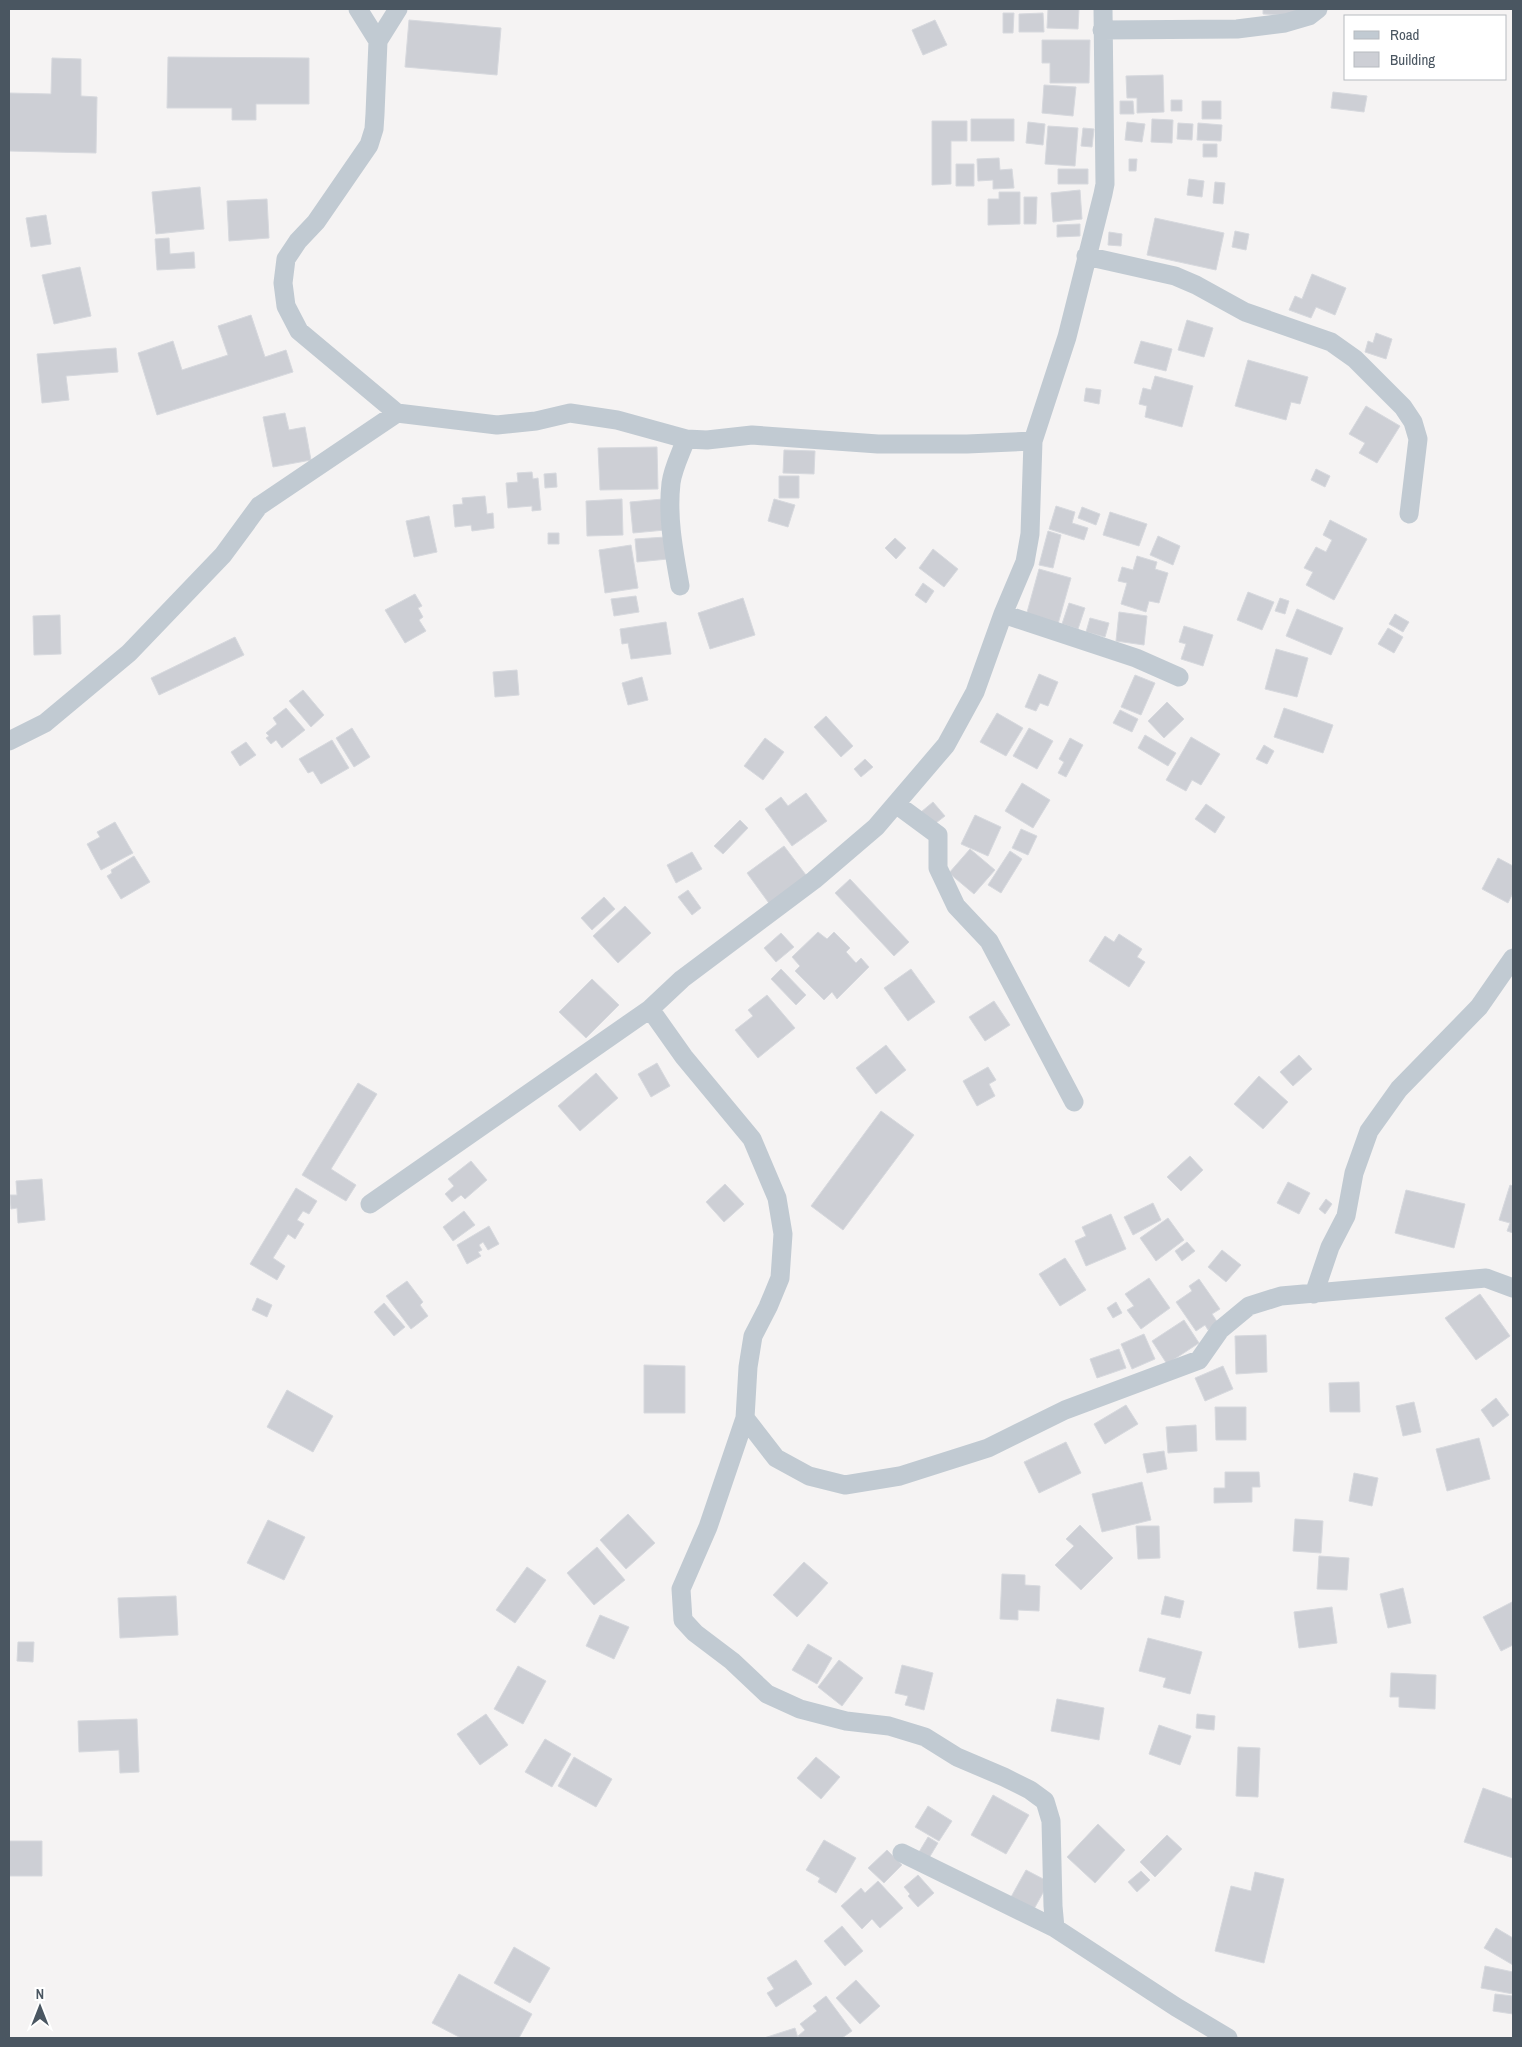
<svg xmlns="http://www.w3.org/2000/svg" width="1522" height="2047" viewBox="0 0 1522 2047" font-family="'Archivo Narrow',sans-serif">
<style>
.building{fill:#cdcfd5;stroke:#d7d9de}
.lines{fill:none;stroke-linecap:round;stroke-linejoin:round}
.minor{stroke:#c1cad2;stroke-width:19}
</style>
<rect width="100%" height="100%" fill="#f5f3f3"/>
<path class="building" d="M 1048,9 L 1079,9 L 1078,29 L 1047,28 Z
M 1263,9 L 1303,9 L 1303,16 L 1263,14 Z
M 1003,13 L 1014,13 L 1013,33 L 1003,33 Z
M 1043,13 L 1044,32 L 1019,32 L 1019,14 Z
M 409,20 L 501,28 L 497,75 L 405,67 Z
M 935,20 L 947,45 L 923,55 L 912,30 Z
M 1042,40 L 1090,40 L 1089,83 L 1050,83 L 1050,63 L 1042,63 Z
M 168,57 L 309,58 L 309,104 L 256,104 L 256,120 L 232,120 L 232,108 L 167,108 Z
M 52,58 L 81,59 L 81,96 L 97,97 L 96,153 L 9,151 L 9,93 L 51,94 Z
M 1163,75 L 1164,112 L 1137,113 L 1137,98 L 1127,98 L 1126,76 Z
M 1044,85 L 1076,87 L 1073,116 L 1042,113 Z
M 1333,92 L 1367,96 L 1364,112 L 1331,108 Z
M 1171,100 L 1182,100 L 1182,111 L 1171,111 Z
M 1120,101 L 1133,101 L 1134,114 L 1120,114 Z
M 1202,101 L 1221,101 L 1221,119 L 1202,119 Z
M 971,119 L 1014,119 L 1014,141 L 971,141 Z
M 1152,119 L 1173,120 L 1172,143 L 1151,142 Z
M 932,121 L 967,121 L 967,141 L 951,141 L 951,184 L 932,185 Z
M 1028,122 L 1045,124 L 1043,145 L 1026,143 Z
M 1127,122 L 1145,124 L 1142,142 L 1125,140 Z
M 1178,123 L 1193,124 L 1192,140 L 1177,139 Z
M 1198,123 L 1222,125 L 1221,141 L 1197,140 Z
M 1048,126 L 1078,128 L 1075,166 L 1045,164 Z
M 1083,128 L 1094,129 L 1092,147 L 1081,146 Z
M 1203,144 L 1217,144 L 1217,157 L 1203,157 Z
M 999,158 L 1000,170 L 1012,169 L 1014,188 L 993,189 L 993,180 L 978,181 L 977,159 Z
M 1129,159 L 1137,159 L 1136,171 L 1129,171 Z
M 956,164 L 974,164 L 974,186 L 956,186 Z
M 1058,169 L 1088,169 L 1088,184 L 1058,184 Z
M 1189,179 L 1204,181 L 1202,197 L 1187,195 Z
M 1215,182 L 1225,183 L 1223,204 L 1213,203 Z
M 200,187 L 204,229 L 156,234 L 152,192 Z
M 1080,190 L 1082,219 L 1053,222 L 1051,193 Z
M 999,192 L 1020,192 L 1020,224 L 988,225 L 988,199 L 999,199 Z
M 1024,197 L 1037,197 L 1036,224 L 1024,224 Z
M 267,199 L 269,238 L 229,241 L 227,201 Z
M 46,215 L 51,244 L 31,247 L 26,218 Z
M 1155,218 L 1224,233 L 1216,270 L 1147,255 Z
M 1080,224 L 1080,236 L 1057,237 L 1057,225 Z
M 1235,231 L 1249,234 L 1246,250 L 1232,247 Z
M 1109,232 L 1122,234 L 1121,246 L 1108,245 Z
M 169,238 L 170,254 L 194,252 L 195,268 L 157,270 L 155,239 Z
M 80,267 L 91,316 L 54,324 L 42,275 Z
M 1312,274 L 1346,288 L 1335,315 L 1316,307 L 1311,318 L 1289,310 L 1295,296 L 1302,299 Z
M 251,315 L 265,357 L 286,350 L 293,372 L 157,415 L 138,353 L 173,341 L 182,370 L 228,355 L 218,326 Z
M 1187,320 L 1213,328 L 1204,357 L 1178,350 Z
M 1376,333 L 1392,339 L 1386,359 L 1365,352 L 1368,341 L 1373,343 Z
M 1141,341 L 1172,349 L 1166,371 L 1134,363 Z
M 116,348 L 118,372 L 66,376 L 69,400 L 42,403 L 37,354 Z
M 1248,360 L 1308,377 L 1300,404 L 1291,402 L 1286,420 L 1235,406 Z
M 1155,376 L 1193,386 L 1182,427 L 1145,417 L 1147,406 L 1139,404 L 1143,388 L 1151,390 Z
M 1086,388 L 1101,390 L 1099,404 L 1084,401 Z
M 1366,406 L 1400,426 L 1377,463 L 1359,453 L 1365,443 L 1349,434 Z
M 285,413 L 289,430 L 305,427 L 311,460 L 273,467 L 263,417 Z
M 657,447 L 658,489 L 600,490 L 598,448 Z
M 784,450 L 815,451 L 814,474 L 783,473 Z
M 1316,469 L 1330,476 L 1325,487 L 1311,480 Z
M 532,472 L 533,479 L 538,478 L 541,510 L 532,511 L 532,506 L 508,508 L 506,483 L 518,482 L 517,473 Z
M 556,473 L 557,487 L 545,488 L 544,474 Z
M 779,476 L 799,476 L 799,498 L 779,498 Z
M 485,496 L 487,514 L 493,513 L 494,528 L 472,531 L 471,525 L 455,527 L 453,505 L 463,504 L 462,498 Z
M 622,499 L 623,535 L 587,536 L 586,501 Z
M 663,499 L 665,530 L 633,533 L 630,502 Z
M 774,499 L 795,505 L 788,527 L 768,521 Z
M 1056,506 L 1075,512 L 1072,523 L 1088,528 L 1084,540 L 1049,529 Z
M 1082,507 L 1100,514 L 1096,525 L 1078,518 Z
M 1110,512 L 1147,524 L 1139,546 L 1103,535 Z
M 429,516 L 437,552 L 414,557 L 406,521 Z
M 1330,520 L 1367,539 L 1334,600 L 1306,585 L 1313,572 L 1304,568 L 1316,547 L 1326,552 L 1332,540 L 1323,535 Z
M 1048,531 L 1061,535 L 1053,568 L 1039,565 Z
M 548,533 L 559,533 L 559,544 L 548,544 Z
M 1158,536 L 1180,546 L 1173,565 L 1150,555 Z
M 666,537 L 668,559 L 637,562 L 635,539 Z
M 895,538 L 906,548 L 896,559 L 885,548 Z
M 631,545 L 638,588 L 605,593 L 599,550 Z
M 933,549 L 958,569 L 944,587 L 919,568 Z
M 1137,556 L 1157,562 L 1155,569 L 1168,573 L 1159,603 L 1149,601 L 1146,612 L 1121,604 L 1127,583 L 1118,581 L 1122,567 L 1133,570 Z
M 1039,569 L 1071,578 L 1058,624 L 1026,616 Z
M 923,583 L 934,591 L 926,603 L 915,595 Z
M 1248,592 L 1274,602 L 1262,630 L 1237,620 Z
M 415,594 L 422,606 L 418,608 L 423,617 L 419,620 L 426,631 L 405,643 L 385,610 Z
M 636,596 L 639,612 L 614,616 L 611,599 Z
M 743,598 L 755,635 L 710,649 L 698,613 Z
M 1280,598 L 1289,601 L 1285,614 L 1275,611 Z
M 1069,603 L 1085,608 L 1078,629 L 1062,624 Z
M 1297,609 L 1343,628 L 1331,655 L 1286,636 Z
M 1119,612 L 1147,616 L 1144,645 L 1116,641 Z
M 1395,614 L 1409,622 L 1403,632 L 1389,624 Z
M 60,615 L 61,654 L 34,655 L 33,616 Z
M 1090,618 L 1109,623 L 1105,637 L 1086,632 Z
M 666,622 L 671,654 L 631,659 L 628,643 L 622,644 L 620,629 Z
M 1184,626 L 1213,635 L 1203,666 L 1181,659 L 1186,644 L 1179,642 Z
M 1388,628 L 1403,637 L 1394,653 L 1378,644 Z
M 235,637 L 244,655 L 159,695 L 151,678 Z
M 1276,649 L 1308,658 L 1297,697 L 1265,689 Z
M 517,670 L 519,695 L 495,697 L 493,672 Z
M 1039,674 L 1058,682 L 1048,706 L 1040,703 L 1036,711 L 1025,707 Z
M 1135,675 L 1155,683 L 1141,715 L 1121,707 Z
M 642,677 L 648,700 L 628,705 L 622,683 Z
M 303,690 L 324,715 L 311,727 L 289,701 Z
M 1167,702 L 1184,719 L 1164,738 L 1148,721 Z
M 286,708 L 305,730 L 282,748 L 276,740 L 271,744 L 266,738 L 269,736 L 266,733 L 277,724 L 273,718 Z
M 1284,708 L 1333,725 L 1323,753 L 1274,737 Z
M 1120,710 L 1138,719 L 1132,732 L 1113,723 Z
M 997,713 L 1023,728 L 1006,756 L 980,742 Z
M 826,716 L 853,746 L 841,757 L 814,727 Z
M 352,728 L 370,757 L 354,767 L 336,738 Z
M 1029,728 L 1053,741 L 1037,769 L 1013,756 Z
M 1145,735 L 1176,753 L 1168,766 L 1138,748 Z
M 1191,737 L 1220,754 L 1201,785 L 1192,780 L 1186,791 L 1166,780 Z
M 765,738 L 784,752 L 763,780 L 744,766 Z
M 1070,738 L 1083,745 L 1066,777 L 1058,773 L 1064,762 L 1059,759 Z
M 332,740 L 349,768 L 321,784 L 313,771 L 308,773 L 299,759 Z
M 246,742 L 256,755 L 240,766 L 231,752 Z
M 1264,745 L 1274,751 L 1267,764 L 1256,759 Z
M 865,759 L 873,767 L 861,777 L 854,769 Z
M 1022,783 L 1050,800 L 1033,828 L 1005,811 Z
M 806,793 L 827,821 L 792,846 L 765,809 L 781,797 L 788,806 Z
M 933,802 L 945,816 L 932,826 L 921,812 Z
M 1206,804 L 1225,817 L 1215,833 L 1195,819 Z
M 975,815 L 1001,827 L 988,856 L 961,844 Z
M 740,820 L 748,828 L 723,854 L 714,846 Z
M 115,822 L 133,853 L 101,870 L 87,844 L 100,837 L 97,832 Z
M 1021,829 L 1037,836 L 1028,855 L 1012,848 Z
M 784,846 L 809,879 L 771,906 L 747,873 Z
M 970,849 L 995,870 L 974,894 L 949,873 Z
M 1010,851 L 1022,859 L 1001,893 L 988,885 Z
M 692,852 L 702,869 L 676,883 L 667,865 Z
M 134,856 L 150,882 L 121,899 L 107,876 L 112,873 L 111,870 Z
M 1498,858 L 1513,866 L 1513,893 L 1508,903 L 1482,889 Z
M 850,879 L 909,942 L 894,956 L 835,893 Z
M 688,890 L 701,908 L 692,915 L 678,897 Z
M 604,897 L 615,909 L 592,930 L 581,918 Z
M 625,906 L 651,933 L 618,963 L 593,936 Z
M 818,932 L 827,939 L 834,932 L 850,948 L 846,952 L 856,963 L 861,958 L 869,967 L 837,999 L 832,992 L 824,1000 L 795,971 L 800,966 L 792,957 Z
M 781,933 L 794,947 L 776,962 L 764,948 Z
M 1119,934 L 1142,949 L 1137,957 L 1145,962 L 1129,987 L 1089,961 L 1105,936 L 1114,942 Z
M 781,969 L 806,995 L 796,1005 L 771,979 Z
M 911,969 L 935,1002 L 908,1021 L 884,988 Z
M 592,979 L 619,1005 L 586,1038 L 559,1012 Z
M 767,995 L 795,1028 L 758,1058 L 735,1030 L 753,1016 L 748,1010 Z
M 994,1001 L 1010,1025 L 985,1041 L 969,1017 Z
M 886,1045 L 906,1070 L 876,1094 L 856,1068 Z
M 1299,1055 L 1312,1069 L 1293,1086 L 1280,1072 Z
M 657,1063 L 670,1086 L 651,1097 L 638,1074 Z
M 988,1067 L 996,1080 L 989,1084 L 995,1096 L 977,1106 L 963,1081 Z
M 596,1073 L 618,1098 L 580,1131 L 558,1106 Z
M 1259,1076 L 1288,1102 L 1263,1129 L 1234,1104 Z
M 358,1083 L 377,1094 L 331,1169 L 356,1185 L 346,1201 L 302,1175 Z
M 881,1111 L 914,1135 L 843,1230 L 811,1206 Z
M 1190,1156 L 1203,1170 L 1181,1191 L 1167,1177 Z
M 471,1161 L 487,1180 L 465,1199 L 461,1195 L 452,1202 L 445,1194 L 454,1186 L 448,1179 Z
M 42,1179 L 45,1220 L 18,1223 L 17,1208 L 11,1209 L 10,1195 L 17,1195 L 16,1181 Z
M 1288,1182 L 1310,1193 L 1299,1214 L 1277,1203 Z
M 725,1184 L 744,1204 L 724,1222 L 706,1202 Z
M 1510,1185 L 1513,1186 L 1513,1233 L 1507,1231 L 1510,1223 L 1499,1220 Z
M 296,1188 L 317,1201 L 309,1214 L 303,1211 L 297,1220 L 304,1224 L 295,1239 L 288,1234 L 273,1258 L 285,1266 L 277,1280 L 250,1264 Z
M 1406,1190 L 1465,1204 L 1454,1248 L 1395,1233 Z
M 1326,1199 L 1332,1204 L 1325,1214 L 1319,1209 Z
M 1153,1203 L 1161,1220 L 1133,1235 L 1124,1217 Z
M 464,1211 L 475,1225 L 453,1241 L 443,1227 Z
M 1111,1214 L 1126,1249 L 1086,1266 L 1075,1241 L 1086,1236 L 1082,1227 Z
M 1168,1218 L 1184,1240 L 1156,1261 L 1140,1238 Z
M 489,1226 L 499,1244 L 488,1250 L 483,1242 L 479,1245 L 482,1250 L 478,1252 L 481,1256 L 467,1264 L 457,1245 Z
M 1187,1242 L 1195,1251 L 1182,1261 L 1175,1251 Z
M 1222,1250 L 1241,1265 L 1226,1282 L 1208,1267 Z
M 1065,1258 L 1086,1290 L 1060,1306 L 1039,1274 Z
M 1149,1278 L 1170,1308 L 1141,1329 L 1127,1310 L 1134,1306 L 1125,1294 Z
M 1199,1279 L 1220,1309 L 1212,1314 L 1218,1323 L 1208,1330 L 1205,1325 L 1196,1331 L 1176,1302 L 1192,1291 L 1189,1286 Z
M 407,1281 L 423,1302 L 420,1305 L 428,1316 L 411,1329 L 386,1296 Z
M 1480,1294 L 1510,1336 L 1476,1360 L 1445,1318 Z
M 257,1298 L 272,1305 L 267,1317 L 252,1310 Z
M 1116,1302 L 1122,1313 L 1113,1318 L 1107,1308 Z
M 384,1303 L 405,1327 L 394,1336 L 374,1312 Z
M 1184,1320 L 1199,1343 L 1167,1364 L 1152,1341 Z
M 1144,1334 L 1155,1359 L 1132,1369 L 1121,1344 Z
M 1266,1335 L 1267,1372 L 1236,1374 L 1235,1336 Z
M 1119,1349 L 1126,1368 L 1097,1378 L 1090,1359 Z
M 644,1365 L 685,1366 L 685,1413 L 644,1413 Z
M 1223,1366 L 1233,1389 L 1205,1401 L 1195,1378 Z
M 1359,1382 L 1360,1412 L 1330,1412 L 1329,1383 Z
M 287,1390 L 333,1416 L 313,1452 L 267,1427 Z
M 1496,1398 L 1509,1415 L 1493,1427 L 1481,1410 Z
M 1414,1402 L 1421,1432 L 1403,1436 L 1396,1406 Z
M 1126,1405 L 1138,1424 L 1105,1444 L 1094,1424 Z
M 1215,1407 L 1246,1407 L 1246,1440 L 1216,1440 Z
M 1196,1425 L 1197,1451 L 1168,1453 L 1166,1427 Z
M 1479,1438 L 1490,1479 L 1447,1491 L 1436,1449 Z
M 1066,1442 L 1081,1473 L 1039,1493 L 1024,1462 Z
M 1164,1451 L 1167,1469 L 1147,1473 L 1143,1454 Z
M 1225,1472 L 1259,1472 L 1260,1487 L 1252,1487 L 1252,1502 L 1214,1503 L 1214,1488 L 1225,1488 Z
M 1354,1473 L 1378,1478 L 1372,1506 L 1349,1501 Z
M 1142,1482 L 1151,1520 L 1102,1532 L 1092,1494 Z
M 628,1514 L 655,1543 L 626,1569 L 600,1540 Z
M 1295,1519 L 1323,1521 L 1321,1553 L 1293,1551 Z
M 268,1520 L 305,1537 L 284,1580 L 247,1563 Z
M 1080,1525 L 1113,1558 L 1081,1590 L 1055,1565 L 1074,1546 L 1066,1539 Z
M 1136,1526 L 1159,1526 L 1160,1558 L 1138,1559 Z
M 597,1547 L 625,1580 L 594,1605 L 567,1573 Z
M 1319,1556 L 1349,1558 L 1347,1590 L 1317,1589 Z
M 804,1562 L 828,1583 L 797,1617 L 773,1595 Z
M 527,1567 L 546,1580 L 515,1623 L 496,1610 Z
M 1002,1574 L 1025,1575 L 1025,1585 L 1040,1586 L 1039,1611 L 1018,1610 L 1018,1620 L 1000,1619 Z
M 1403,1588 L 1411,1623 L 1388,1628 L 1380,1594 Z
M 176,1596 L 178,1635 L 120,1638 L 118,1598 Z
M 1165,1596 L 1184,1601 L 1180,1618 L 1161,1614 Z
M 1512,1602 L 1513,1645 L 1501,1651 L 1483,1617 Z
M 1332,1607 L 1337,1643 L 1299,1648 L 1294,1612 Z
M 600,1615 L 629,1627 L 614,1659 L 586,1646 Z
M 1148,1638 L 1202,1652 L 1190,1694 L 1163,1687 L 1166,1678 L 1139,1671 Z
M 18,1642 L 34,1642 L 33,1662 L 17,1661 Z
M 808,1644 L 832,1658 L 817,1684 L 792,1670 Z
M 839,1660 L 863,1678 L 842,1706 L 818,1687 Z
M 902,1665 L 933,1673 L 924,1710 L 905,1705 L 908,1696 L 895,1693 Z
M 518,1666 L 546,1681 L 523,1724 L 494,1709 Z
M 1391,1673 L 1436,1675 L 1435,1709 L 1399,1707 L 1399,1697 L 1390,1697 Z
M 1057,1699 L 1104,1708 L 1099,1740 L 1051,1731 Z
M 486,1714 L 508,1745 L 480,1765 L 457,1734 Z
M 1197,1714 L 1215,1716 L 1214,1730 L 1196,1728 Z
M 137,1719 L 139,1772 L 120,1773 L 119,1750 L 79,1752 L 78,1721 Z
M 1159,1725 L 1191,1736 L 1180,1765 L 1149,1754 Z
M 545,1739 L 571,1754 L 552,1787 L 525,1772 Z
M 1238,1747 L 1260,1748 L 1258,1797 L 1236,1796 Z
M 574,1757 L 612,1779 L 596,1807 L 558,1786 Z
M 816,1757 L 840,1777 L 821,1799 L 797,1778 Z
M 1483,1788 L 1513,1799 L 1513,1858 L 1464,1842 Z
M 993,1795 L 1029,1815 L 1006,1854 L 971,1835 Z
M 928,1806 L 952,1821 L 939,1841 L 915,1827 Z
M 1098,1824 L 1125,1850 L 1095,1883 L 1067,1857 Z
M 1167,1835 L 1182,1849 L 1155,1877 L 1140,1862 Z
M 928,1837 L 938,1843 L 929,1858 L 919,1852 Z
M 824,1840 L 856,1858 L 836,1893 L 818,1882 L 820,1878 L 806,1870 Z
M 9,1841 L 42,1841 L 42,1876 L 9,1876 Z
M 887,1850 L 902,1865 L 884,1883 L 868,1868 Z
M 1026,1870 L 1049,1882 L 1034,1909 L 1011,1897 Z
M 1141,1871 L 1150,1880 L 1137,1892 L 1128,1882 Z
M 1255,1872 L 1284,1879 L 1264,1963 L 1215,1951 L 1231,1886 L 1251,1891 Z
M 918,1875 L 934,1893 L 918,1907 L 908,1896 L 910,1894 L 904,1887 Z
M 878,1881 L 903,1908 L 880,1928 L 872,1919 L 862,1929 L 841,1906 L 861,1888 L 865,1893 Z
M 842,1926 L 863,1951 L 845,1966 L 824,1941 Z
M 1496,1928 L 1513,1938 L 1513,1965 L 1484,1948 Z
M 514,1947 L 550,1968 L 530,2003 L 494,1983 Z
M 796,1960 L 812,1984 L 776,2007 L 767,1993 L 774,1989 L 767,1978 Z
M 1485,1966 L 1513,1972 L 1513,1994 L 1481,1988 Z
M 459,1974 L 532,2014 L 519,2038 L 461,2038 L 432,2023 Z
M 856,1980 L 880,2006 L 860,2024 L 836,1998 Z
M 1495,1994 L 1513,1996 L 1513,2014 L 1493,2011 Z
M 826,1996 L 852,2031 L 842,2038 L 800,2038 L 798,2036 L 805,2030 L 800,2024 L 817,2011 L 813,2006 Z
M 795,2028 L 798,2038 L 764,2038 Z"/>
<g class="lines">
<path class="minor" d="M 358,9 L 378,41
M 398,9 L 378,41 L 375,114 L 374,129 L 369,145 L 316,222 L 298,241 L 286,259 L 283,283 L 286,306 L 299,331 L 397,413 L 497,425 L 536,421 L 570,413 L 617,420 L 686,439 L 707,440 L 752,435 L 878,444 L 967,444 L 1033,441
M 1103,9 L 1105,184 L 1103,194 L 1067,337 L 1033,441 L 1030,534 L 1025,562 L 1003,614 L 975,692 L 946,745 L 876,827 L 814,880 L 682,979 L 650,1009 L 684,1057 L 752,1139 L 777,1198 L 783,1234 L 780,1278 L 768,1307 L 753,1336 L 748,1367 L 745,1418 L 708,1527 L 681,1589 L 683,1620 L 695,1633 L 732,1661 L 767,1694 L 800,1709 L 846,1721 L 889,1726 L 925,1737 L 957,1757 L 1004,1777 L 1030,1790 L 1045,1801 L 1051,1821 L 1053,1906 L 1055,1928 L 1176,2007 L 1228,2038
M 1102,30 L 1237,29 L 1285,23 L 1309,16 L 1318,9
M 1086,256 L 1175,276 L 1196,285 L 1245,312 L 1331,342 L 1355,359 L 1403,407 L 1413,422 L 1418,439 L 1409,514
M 680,586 C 674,552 667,518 671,483 C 673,468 681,453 686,439
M 1003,614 L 1136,658 L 1179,677
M 9,741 L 45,723 L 129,653 L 223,555 L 259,506 L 397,413
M 896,804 L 938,835 L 938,868 L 956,906 L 989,941 L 1074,1102
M 370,1204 L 650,1009
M 1314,1294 L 1330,1247 L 1346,1216 L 1354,1173 L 1369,1131 L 1399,1089 L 1479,1007 L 1513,958
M 745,1418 L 776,1458 L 809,1476 L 845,1485 L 900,1476 L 988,1448 L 1065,1410 L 1199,1360 L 1220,1330 L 1249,1306 L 1281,1296 L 1486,1278 L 1513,1288
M 902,1853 L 1055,1928"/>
</g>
<rect width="1522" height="2047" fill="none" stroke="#4a5661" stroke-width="20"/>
<rect x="1344" y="15" width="162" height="65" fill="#ffffff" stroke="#b7bbc0"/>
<rect x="1354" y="31" width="25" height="8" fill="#c1cad2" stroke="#b7bbc0"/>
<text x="1390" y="40" font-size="15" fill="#4a5661">Road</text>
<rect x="1354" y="52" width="25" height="15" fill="#cdcfd5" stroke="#b7bbc0"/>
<text x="1390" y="65" font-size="15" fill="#4a5661">Building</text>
<g transform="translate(40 2007)" stroke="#ffffff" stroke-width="4" paint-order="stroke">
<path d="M0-4L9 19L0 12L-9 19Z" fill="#4a5661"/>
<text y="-8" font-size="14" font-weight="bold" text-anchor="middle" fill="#4a5661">N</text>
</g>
</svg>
